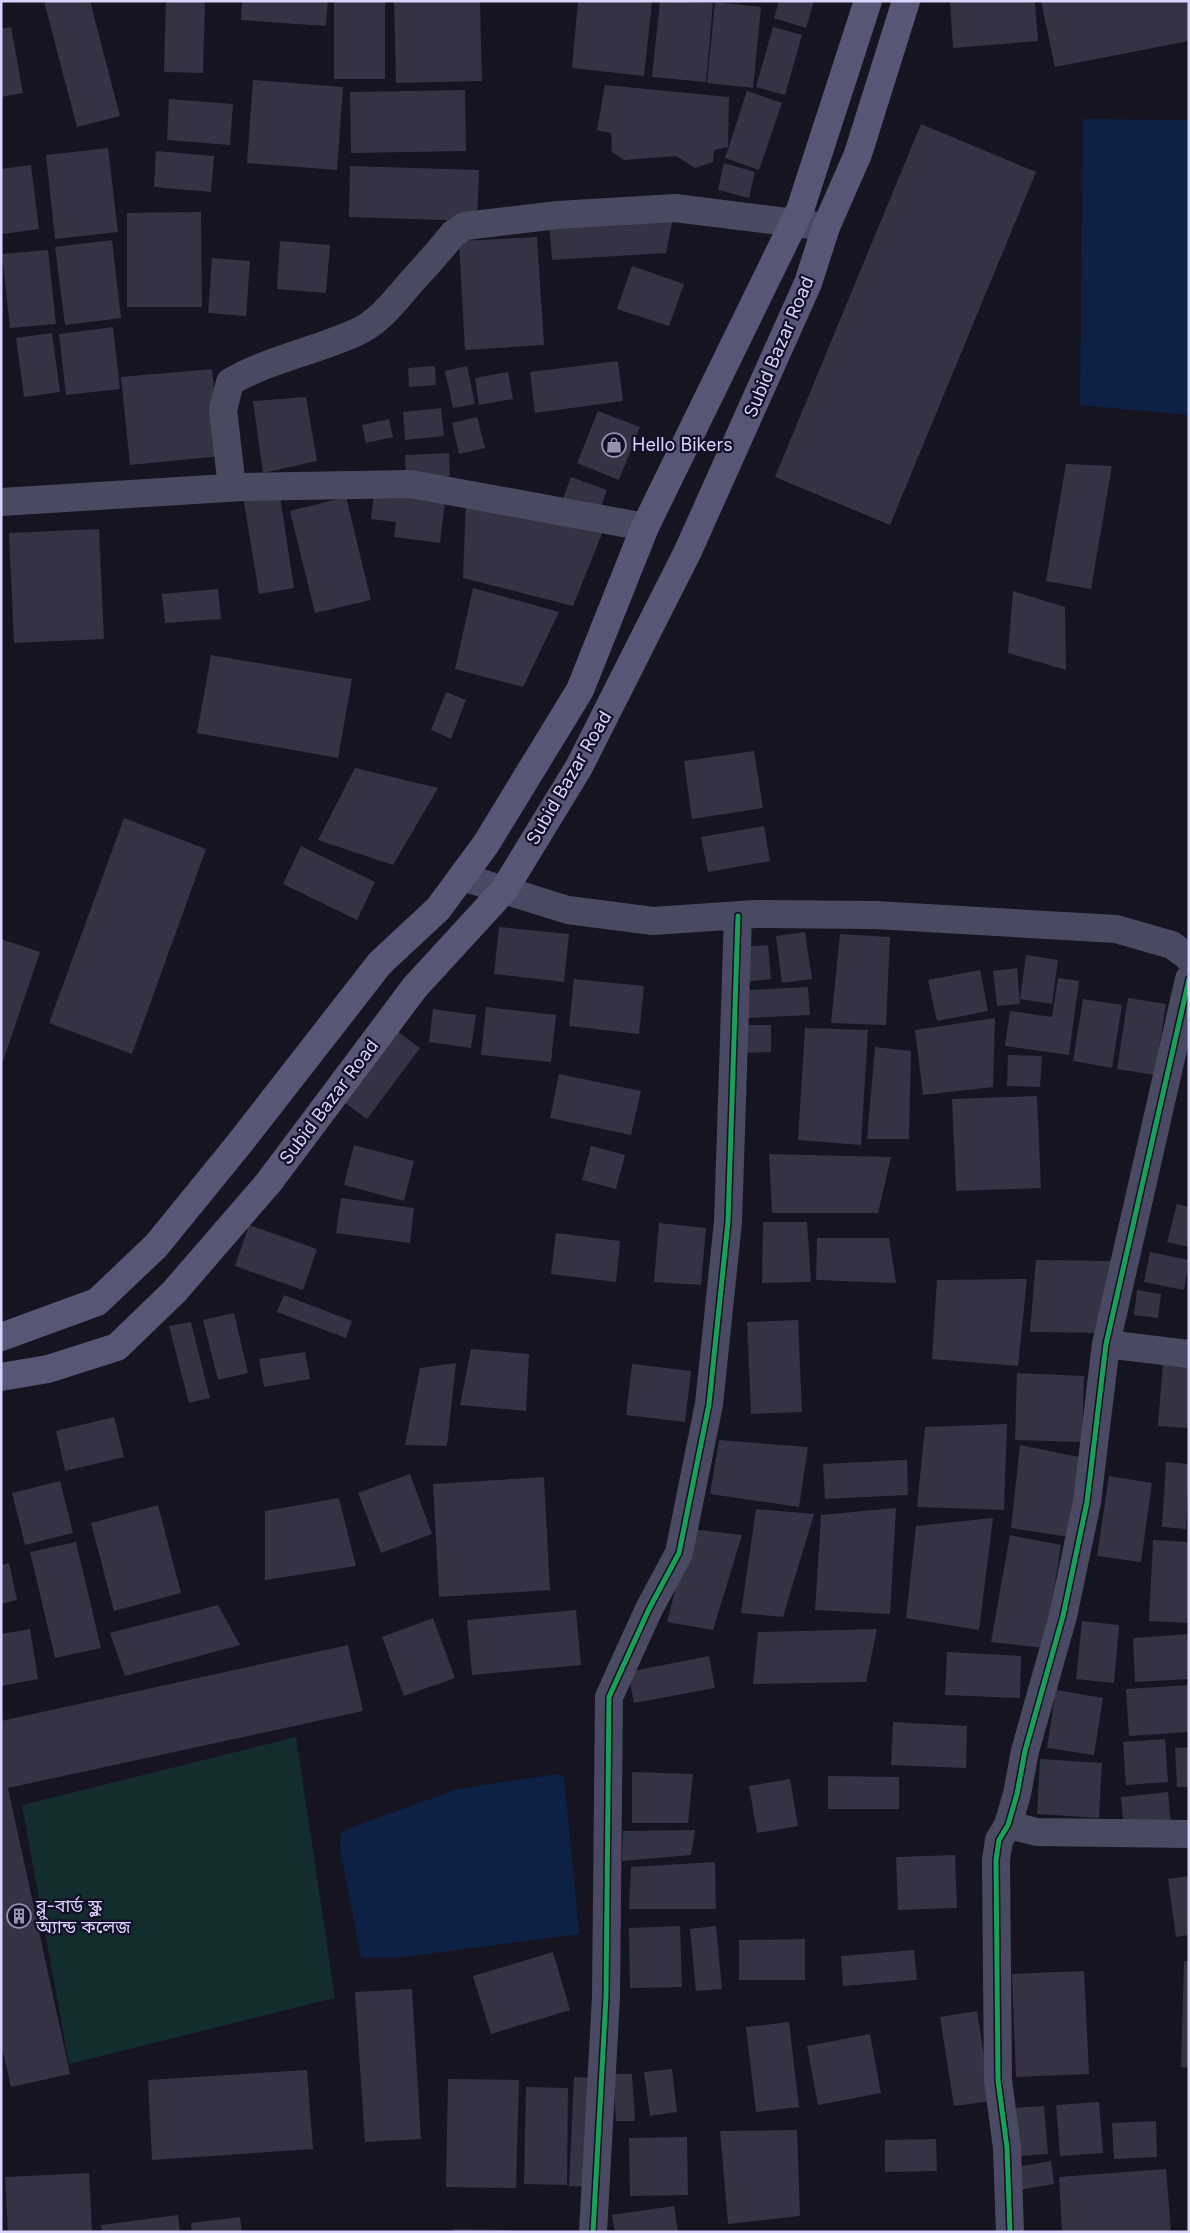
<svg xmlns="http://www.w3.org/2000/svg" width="1190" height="2233" viewBox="0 0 1190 2233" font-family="Inter,'Noto Sans Bengali',sans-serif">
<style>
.green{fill:#132c2d}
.water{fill:#0d2144}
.building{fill:#343243}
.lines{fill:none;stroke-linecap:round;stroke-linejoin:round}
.minor{stroke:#4a4962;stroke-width:28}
.secondary{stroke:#575674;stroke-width:28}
.cycleway-casing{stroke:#130f26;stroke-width:8}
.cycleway{stroke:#1a9f57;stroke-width:5}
.labels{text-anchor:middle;stroke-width:4.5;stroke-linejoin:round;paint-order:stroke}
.street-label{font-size:18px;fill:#d9d4ff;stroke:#130f26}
.poi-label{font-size:18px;fill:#d9d4ff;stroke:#130f26;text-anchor:start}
</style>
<rect width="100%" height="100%" fill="#161421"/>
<path class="green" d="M 296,1737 L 335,1998 L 69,2064 L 22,1805 Z"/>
<path class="water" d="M 1083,119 L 1189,120 L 1189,415 L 1080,405 Z
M 557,1774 L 564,1776 L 579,1934 L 404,1957 L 383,1958 L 361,1957 L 340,1849 L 341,1834 L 347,1829 L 458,1789 Z"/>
<path class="building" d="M 44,1 L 90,1 L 120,116 L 77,127 Z
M 166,1 L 205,1 L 203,73 L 164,72 Z
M 242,1 L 328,1 L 326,26 L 241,20 Z
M 334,1 L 385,1 L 385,79 L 334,79 Z
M 394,1 L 480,1 L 482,81 L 396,83 Z
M 578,1 L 652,2 L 644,76 L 572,68 Z
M 660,1 L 713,3 L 706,82 L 652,77 Z
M 779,1 L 814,1 L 806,28 L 774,18 Z
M 950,1 L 1035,1 L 1038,41 L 953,48 Z
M 1041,1 L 1189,1 L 1189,41 L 1055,67 Z
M 715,2 L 761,7 L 753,88 L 707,83 Z
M 11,27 L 23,93 L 1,97 L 1,29 Z
M 773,27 L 802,35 L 785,95 L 756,87 Z
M 253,80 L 343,87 L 337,170 L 247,163 Z
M 605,85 L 729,97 L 728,147 L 714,150 L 713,162 L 695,168 L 676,156 L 624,160 L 612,152 L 611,133 L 597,130 Z
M 465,90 L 466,151 L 351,153 L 350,92 Z
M 747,91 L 782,103 L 759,170 L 725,158 Z
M 169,99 L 233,104 L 230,145 L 167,140 Z
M 921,124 L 1036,172 L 890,525 L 775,477 Z
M 108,148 L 118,232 L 55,239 L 46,155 Z
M 156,151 L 214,156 L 211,192 L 154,187 Z
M 724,163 L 755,172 L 749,198 L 718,190 Z
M 31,165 L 39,229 L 2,234 L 1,169 Z
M 350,166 L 479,170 L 477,221 L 349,217 Z
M 201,212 L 202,307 L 127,307 L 127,213 Z
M 673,218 L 666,253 L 552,260 L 549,222 Z
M 537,237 L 544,345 L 465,350 L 459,241 Z
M 112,240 L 121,318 L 65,325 L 55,247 Z
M 280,241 L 330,245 L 326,293 L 277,289 Z
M 48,250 L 56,324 L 10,328 L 2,254 Z
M 212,258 L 250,261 L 246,316 L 208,313 Z
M 632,266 L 684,284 L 669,326 L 617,309 Z
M 113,327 L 120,389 L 66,395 L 59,334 Z
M 52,333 L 60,392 L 24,397 L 16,338 Z
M 618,361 L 623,401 L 535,413 L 530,372 Z
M 435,366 L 436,385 L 409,387 L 408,368 Z
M 467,366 L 475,404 L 453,408 L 445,371 Z
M 212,369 L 221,456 L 130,465 L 121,377 Z
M 508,372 L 513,399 L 479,405 L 475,378 Z
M 306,397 L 317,461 L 263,473 L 253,401 Z
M 441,408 L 444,436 L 405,440 L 403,412 Z
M 598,411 L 640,427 L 619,480 L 577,463 Z
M 477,417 L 485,448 L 459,454 L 452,423 Z
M 389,419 L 393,437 L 366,443 L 362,425 Z
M 449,453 L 450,476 L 406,478 L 405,455 Z
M 1066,464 L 1112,466 L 1091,589 L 1046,581 Z
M 571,477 L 607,490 L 599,512 L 563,499 Z
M 279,490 L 294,588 L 259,594 L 243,496 Z
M 374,493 L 445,501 L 440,543 L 394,537 L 396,522 L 371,519 Z
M 346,497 L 371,600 L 315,613 L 290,511 Z
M 466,500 L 607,521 L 573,606 L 463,578 Z
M 99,529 L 104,639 L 14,643 L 9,533 Z
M 473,588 L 559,612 L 523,687 L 455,669 Z
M 218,589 L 221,619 L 165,623 L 162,594 Z
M 1013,591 L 1065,607 L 1066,670 L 1008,653 Z
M 211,655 L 352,679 L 338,758 L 197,733 Z
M 446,692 L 466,700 L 451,739 L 431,730 Z
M 754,751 L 763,808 L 692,819 L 684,761 Z
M 355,768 L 438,788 L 393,865 L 318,840 Z
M 124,818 L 206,849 L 132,1054 L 49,1023 Z
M 764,826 L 770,861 L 708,872 L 701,837 Z
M 301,846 L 375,882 L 357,920 L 283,884 Z
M 499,927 L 569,934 L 564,982 L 494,974 Z
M 805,932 L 812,979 L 782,983 L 776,936 Z
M 840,934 L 890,937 L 886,1025 L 831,1023 Z
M 1,939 L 40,952 L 2,1064 L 1,1064 Z
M 768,945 L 771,979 L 745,982 L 741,947 Z
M 1026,955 L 1058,960 L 1052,1004 L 1020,999 Z
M 1017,968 L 1020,1004 L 997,1006 L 993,971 Z
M 980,970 L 988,1011 L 937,1021 L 928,980 Z
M 1058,978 L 1079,981 L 1069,1055 L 1005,1046 L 1010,1011 L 1052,1017 Z
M 574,979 L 644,986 L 639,1034 L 569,1026 Z
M 808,987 L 810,1015 L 747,1018 L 746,990 Z
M 1128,998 L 1166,1004 L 1155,1075 L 1117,1069 Z
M 1083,999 L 1122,1005 L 1112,1068 L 1073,1061 Z
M 486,1007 L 556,1015 L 551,1062 L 481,1055 Z
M 433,1009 L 476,1015 L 471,1048 L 429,1042 Z
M 995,1018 L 993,1087 L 923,1095 L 915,1030 Z
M 744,1025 L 771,1025 L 771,1052 L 744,1053 Z
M 805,1028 L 868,1030 L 861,1145 L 798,1140 Z
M 397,1031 L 420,1048 L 367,1119 L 344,1102 Z
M 875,1047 L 911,1051 L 909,1139 L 867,1139 Z
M 1008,1055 L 1042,1056 L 1040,1087 L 1007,1086 Z
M 559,1074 L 641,1091 L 631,1135 L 550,1118 Z
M 1037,1096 L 1041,1188 L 956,1191 L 952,1099 Z
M 354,1145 L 414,1161 L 404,1201 L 344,1185 Z
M 591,1146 L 625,1155 L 616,1189 L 582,1180 Z
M 769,1154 L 891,1157 L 878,1213 L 772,1213 Z
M 341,1198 L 414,1208 L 410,1243 L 336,1233 Z
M 1177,1204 L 1189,1207 L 1189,1247 L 1167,1242 Z
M 763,1222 L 807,1222 L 811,1282 L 762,1283 Z
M 659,1223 L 706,1228 L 701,1285 L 654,1282 Z
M 249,1225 L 317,1249 L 303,1290 L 235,1266 Z
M 556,1233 L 620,1241 L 616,1282 L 551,1274 Z
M 817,1238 L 889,1238 L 896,1283 L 816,1280 Z
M 1150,1252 L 1189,1260 L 1184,1290 L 1144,1282 Z
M 1036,1260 L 1111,1261 L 1103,1333 L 1030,1332 Z
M 1027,1279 L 1018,1366 L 932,1359 L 937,1280 Z
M 1137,1290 L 1161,1294 L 1158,1318 L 1134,1315 Z
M 284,1295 L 352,1321 L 346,1338 L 277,1312 Z
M 234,1313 L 248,1373 L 218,1380 L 203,1320 Z
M 798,1320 L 802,1412 L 751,1414 L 747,1322 Z
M 191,1322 L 210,1398 L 189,1403 L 169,1326 Z
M 471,1349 L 529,1354 L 526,1411 L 460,1405 Z
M 305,1352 L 310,1379 L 264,1387 L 259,1359 Z
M 1163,1361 L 1189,1365 L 1189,1428 L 1158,1426 Z
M 456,1363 L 447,1446 L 405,1445 L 420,1368 Z
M 632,1364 L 691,1371 L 685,1422 L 626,1415 Z
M 1017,1373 L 1084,1376 L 1082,1442 L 1015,1440 Z
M 114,1417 L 124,1457 L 65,1471 L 56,1431 Z
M 1007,1424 L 1004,1510 L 917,1507 L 925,1427 Z
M 719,1440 L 808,1447 L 799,1507 L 710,1494 Z
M 1020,1445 L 1089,1459 L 1069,1537 L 1011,1528 Z
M 907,1460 L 908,1495 L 825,1499 L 823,1464 Z
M 1166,1462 L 1189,1464 L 1186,1529 L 1162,1527 Z
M 410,1474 L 432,1534 L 381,1553 L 358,1493 Z
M 1109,1476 L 1152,1483 L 1141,1562 L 1097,1556 Z
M 544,1477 L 550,1590 L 439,1597 L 433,1484 Z
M 60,1481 L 73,1533 L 25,1545 L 12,1493 Z
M 339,1498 L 356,1566 L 265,1580 L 265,1511 Z
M 158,1505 L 181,1593 L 114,1611 L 91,1523 Z
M 896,1508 L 890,1614 L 815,1610 L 821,1515 Z
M 756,1509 L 814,1514 L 783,1617 L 741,1613 Z
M 993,1518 L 979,1630 L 906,1618 L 916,1526 Z
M 691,1529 L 742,1535 L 713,1630 L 667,1622 Z
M 1010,1535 L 1061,1545 L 1045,1648 L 991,1642 Z
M 1153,1540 L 1189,1542 L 1189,1623 L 1149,1621 Z
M 76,1542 L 101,1648 L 55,1658 L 30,1552 Z
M 9,1563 L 17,1600 L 1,1604 L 1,1565 Z
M 218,1605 L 240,1645 L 125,1676 L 110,1633 Z
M 576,1610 L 581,1665 L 472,1675 L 467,1620 Z
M 433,1618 L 455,1678 L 404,1696 L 382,1637 Z
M 1082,1621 L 1119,1625 L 1114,1683 L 1076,1679 Z
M 30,1629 L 38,1679 L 1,1686 L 1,1634 Z
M 877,1629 L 866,1682 L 753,1684 L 758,1632 Z
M 1189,1634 L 1189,1679 L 1135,1682 L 1133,1638 Z
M 348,1645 L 363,1711 L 8,1788 L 70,2074 L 11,2087 L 1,2044 L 1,1721 Z
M 947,1652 L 1021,1656 L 1020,1698 L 945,1695 Z
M 709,1656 L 715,1688 L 634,1703 L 628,1672 Z
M 1189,1685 L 1189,1732 L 1129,1736 L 1126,1689 Z
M 1056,1690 L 1103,1698 L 1094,1755 L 1047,1748 Z
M 893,1722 L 967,1726 L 966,1768 L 891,1765 Z
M 1165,1739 L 1168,1782 L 1126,1785 L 1123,1742 Z
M 1189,1747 L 1189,1787 L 1177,1787 L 1175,1748 Z
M 1040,1759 L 1102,1763 L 1099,1818 L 1037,1814 Z
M 632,1772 L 693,1774 L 688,1823 L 632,1823 Z
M 828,1776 L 899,1777 L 899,1809 L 828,1809 Z
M 790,1779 L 798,1826 L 757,1833 L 749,1786 Z
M 1168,1792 L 1171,1825 L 1124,1830 L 1121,1797 Z
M 695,1830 L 691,1855 L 622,1861 L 623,1831 Z
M 955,1855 L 957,1908 L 898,1910 L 896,1857 Z
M 715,1862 L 716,1909 L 629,1909 L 631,1867 Z
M 1189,1876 L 1189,1935 L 1176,1937 L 1168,1879 Z
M 680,1926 L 682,1987 L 630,1988 L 629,1928 Z
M 716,1926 L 722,1989 L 696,1991 L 690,1929 Z
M 805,1939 L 805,1980 L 739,1980 L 739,1940 Z
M 914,1950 L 917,1980 L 843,1986 L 841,1956 Z
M 553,1952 L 570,2010 L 491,2034 L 473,1976 Z
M 1184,1961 L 1189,1961 L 1189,2068 L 1181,2067 Z
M 1084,1971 L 1089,2074 L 1016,2077 L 1012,1974 Z
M 412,1989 L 421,2139 L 365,2142 L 355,1992 Z
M 977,2011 L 991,2101 L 954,2106 L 940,2017 Z
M 789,2022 L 799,2107 L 756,2112 L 746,2027 Z
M 870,2034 L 881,2093 L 818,2105 L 807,2046 Z
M 672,2069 L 677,2112 L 650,2116 L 644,2072 Z
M 307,2070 L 313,2149 L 152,2160 L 148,2080 Z
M 613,2074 L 632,2074 L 635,2121 L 616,2121 Z
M 574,2077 L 597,2078 L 592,2187 L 569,2186 Z
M 448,2079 L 519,2080 L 516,2188 L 446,2187 Z
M 526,2087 L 568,2088 L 567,2185 L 524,2184 Z
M 1099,2102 L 1103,2153 L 1060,2156 L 1056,2105 Z
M 1044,2106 L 1048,2154 L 1019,2156 L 1014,2108 Z
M 1156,2121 L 1157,2157 L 1114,2159 L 1112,2123 Z
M 797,2130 L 800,2216 L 728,2224 L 720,2131 Z
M 687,2137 L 688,2195 L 630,2196 L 629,2138 Z
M 936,2139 L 937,2171 L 885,2172 L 885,2140 Z
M 1051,2161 L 1054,2184 L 1019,2190 L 1016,2167 Z
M 1166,2169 L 1171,2232 L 1062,2232 L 1059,2177 Z
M 89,2173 L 92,2232 L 8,2232 L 5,2177 Z
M 674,2206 L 678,2232 L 615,2232 L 612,2215 Z
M 178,2215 L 180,2232 L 102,2232 L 101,2225 Z
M 240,2217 L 242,2232 L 192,2232 L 191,2223 Z
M 453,2229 L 512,2230 L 512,2232 L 453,2232 Z"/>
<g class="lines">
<path class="minor" d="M 232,487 L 223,410 L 230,382 C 269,359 316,351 357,332 C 381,321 396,299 413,280 C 427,265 440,250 453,234 L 465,226 L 558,215 L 675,208 L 826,227
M 1,502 L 243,487 L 411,484 L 645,527
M 462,877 L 568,910 L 653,921 L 756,914 L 875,915 L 1116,929 L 1172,945 L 1189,958
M 1106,1344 L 1189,1354
M 1008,1825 L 1037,1832 L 1189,1834
M 593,2232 L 606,1997 L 609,1697 L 649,1609 L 679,1553 L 709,1404 L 728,1222 L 738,916
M 1010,2232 L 1007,2148 L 998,2080 L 996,1860 L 999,1840 L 1008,1825 L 1017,1794 L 1025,1751 L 1063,1616 L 1087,1502 L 1106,1344 L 1189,979"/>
<path class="secondary" d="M 1,1337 L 97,1302 L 156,1246 L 239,1144 L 380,963 L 438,909 L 486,844 L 580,690 L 645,527 L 800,210 L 868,1
M 1,1377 L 48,1369 L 117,1347 L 174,1292 L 269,1182 L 415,987 L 504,890 L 579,767 L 688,551 L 808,283 L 826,227 L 858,154 L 906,1"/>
<g class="cycleway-casing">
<path id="cycleway" d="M 593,2232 L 606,1997 L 609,1697 L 649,1609 L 679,1553 L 709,1404 L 728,1222 L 738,916
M 1010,2232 L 1007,2148 L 998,2080 L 996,1860 L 999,1840 L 1008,1825 L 1017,1794 L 1025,1751 L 1063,1616 L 1087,1502 L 1106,1344 L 1189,979"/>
</g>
<use href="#cycleway" class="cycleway"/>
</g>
<defs>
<g id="shop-ring" transform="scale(1.25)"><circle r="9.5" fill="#130f26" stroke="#9591b1" stroke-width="1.5"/><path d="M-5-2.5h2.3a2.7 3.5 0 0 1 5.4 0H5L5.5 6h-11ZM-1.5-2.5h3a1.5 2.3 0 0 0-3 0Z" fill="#9591b1"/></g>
<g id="building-ring" transform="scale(1.25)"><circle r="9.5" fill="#130f26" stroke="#9591b1" stroke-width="1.5"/><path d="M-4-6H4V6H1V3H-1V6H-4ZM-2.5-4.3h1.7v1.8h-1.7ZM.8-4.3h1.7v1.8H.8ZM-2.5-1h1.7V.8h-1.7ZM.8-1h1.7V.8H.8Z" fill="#9591b1"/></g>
</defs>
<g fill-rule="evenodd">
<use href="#shop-ring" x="614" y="445"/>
<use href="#building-ring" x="19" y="1916"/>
</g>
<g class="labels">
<g class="street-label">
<text transform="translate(779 347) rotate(-67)" y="6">Subid Bazar Road</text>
<text transform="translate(569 778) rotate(-60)" y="6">Subid Bazar Road</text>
<text transform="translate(329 1102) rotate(-53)" y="6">Subid Bazar Road</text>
</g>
<g class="poi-label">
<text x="632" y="451">Hello Bikers</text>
<text x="36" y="1912">ব্লু-বার্ড স্কুল<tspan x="36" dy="21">অ্যান্ড কলেজ</tspan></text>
</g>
</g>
<rect width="1190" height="2233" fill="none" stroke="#d9d4ff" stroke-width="5"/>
</svg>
